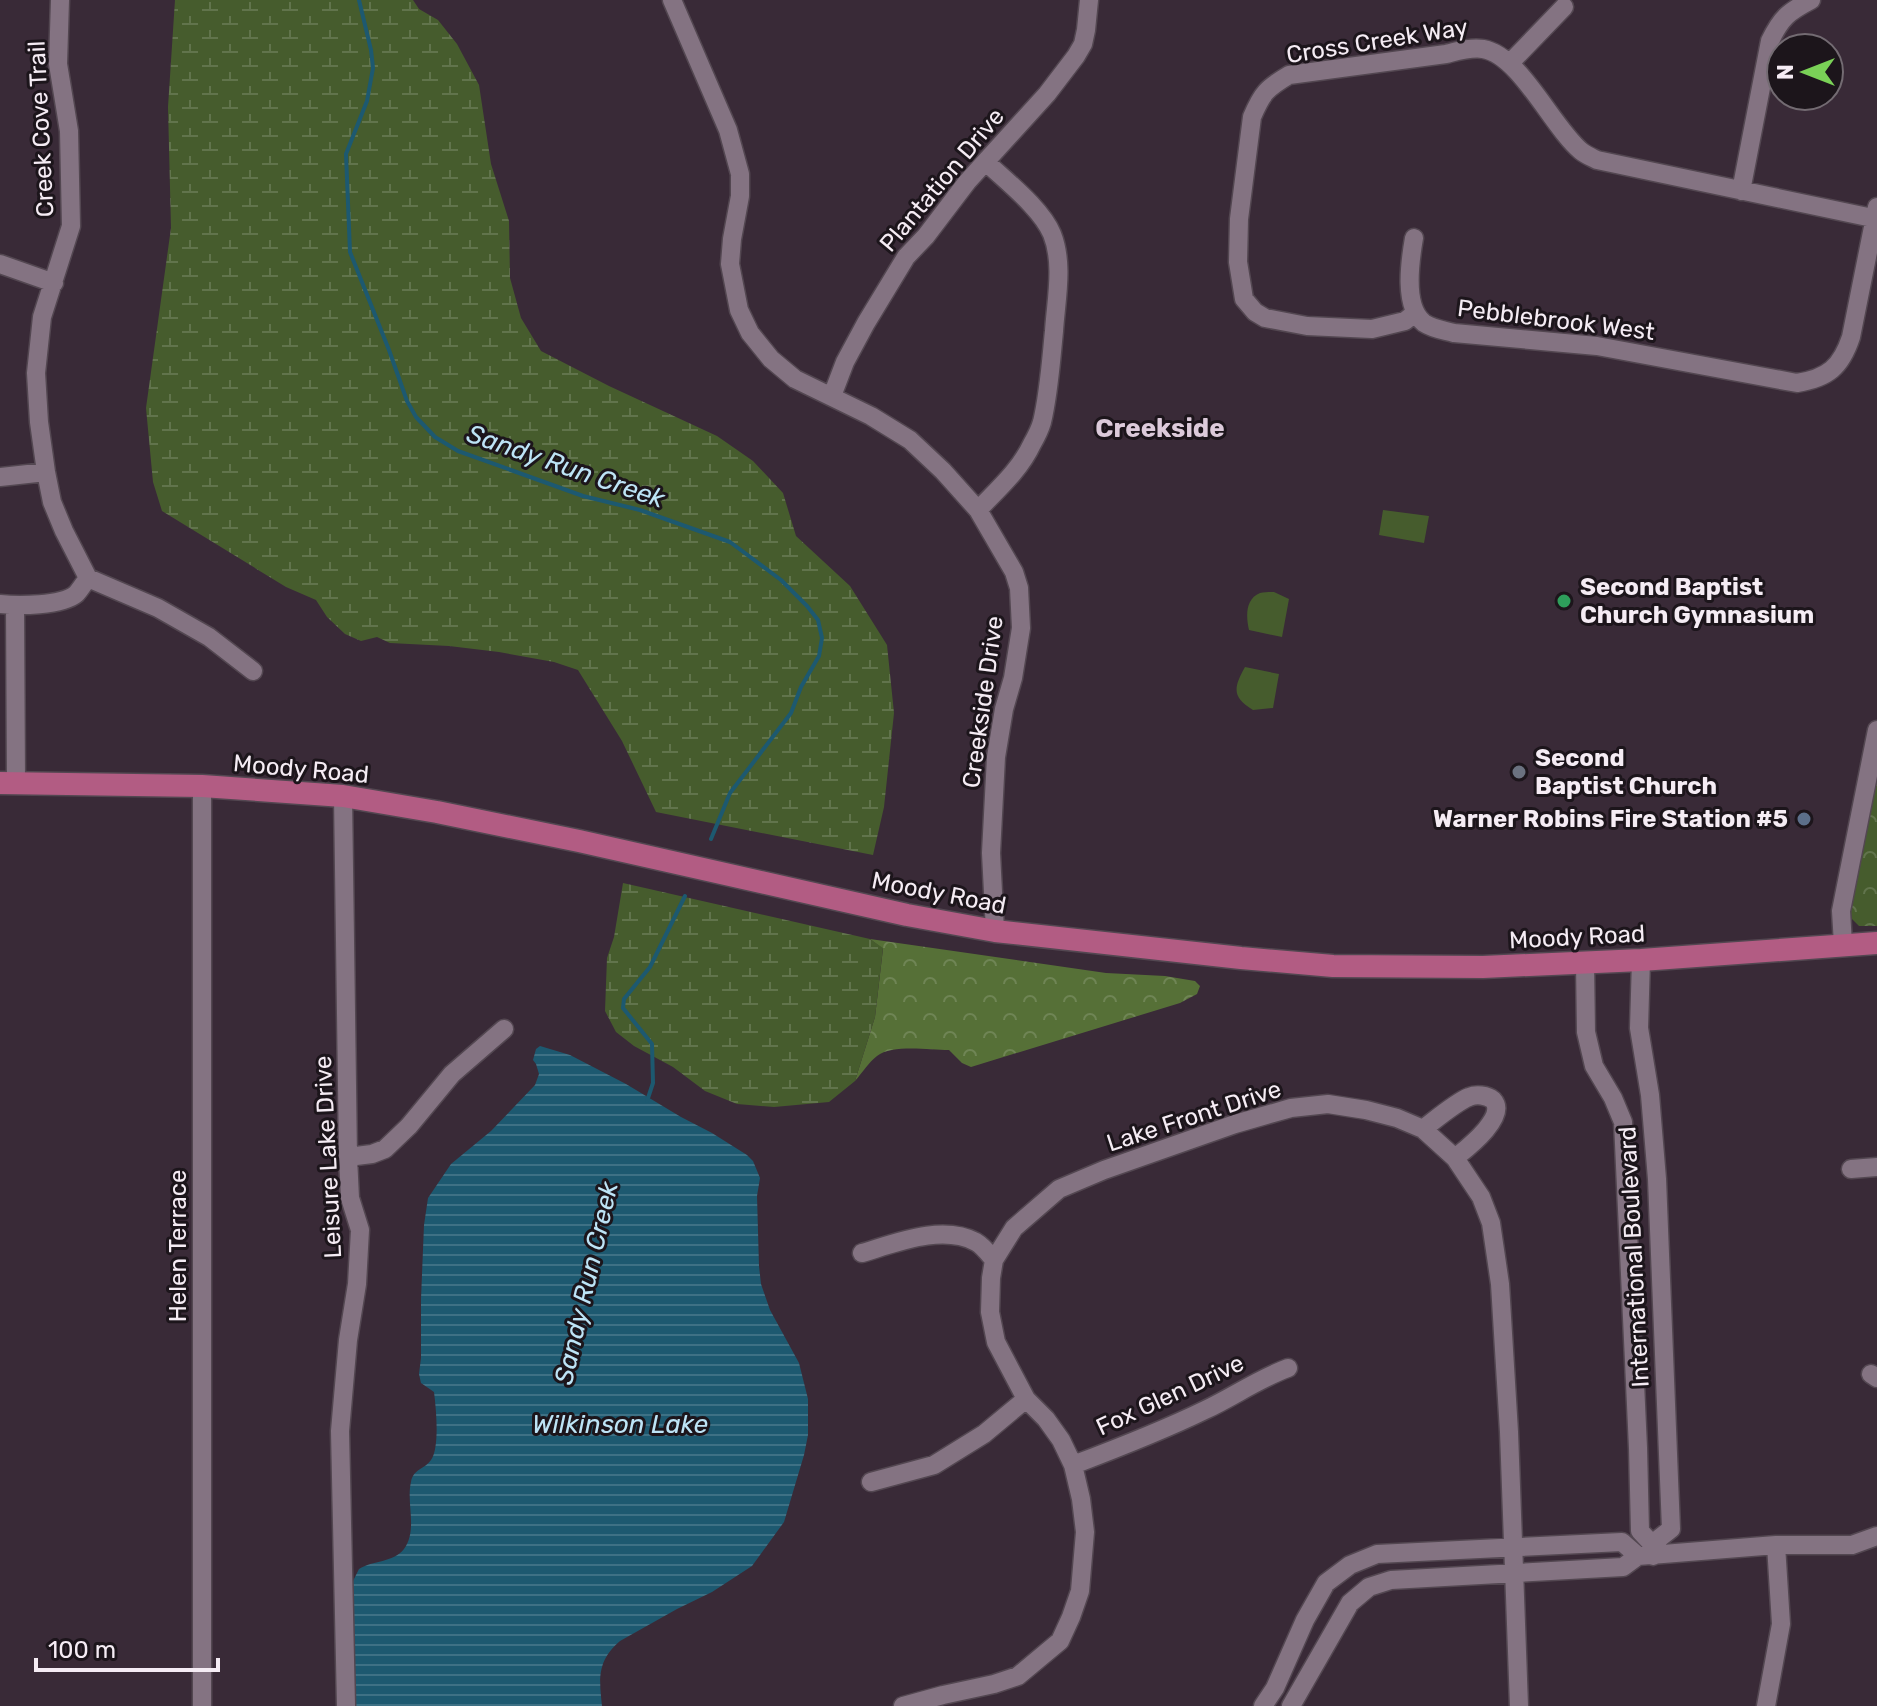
<svg xmlns="http://www.w3.org/2000/svg" width="1877" height="1706" viewBox="0 0 1877 1706" font-family="Rubik,sans-serif">
<style>
.green{fill:#465c2d}
.forest{fill:url(#forest-crowns)}
.wetland{fill:url(#wetland-marsh)}
.park{fill:url(#park-crowns)}
.water{fill:url(#water-rules)}
.lines{fill:none;stroke-linecap:round;stroke-linejoin:round}
.stream{stroke:#1d5970;stroke-width:4}
.minor-casing{stroke:#534751;stroke-width:21}
.major-casing{stroke:#534751;stroke-width:25}
.minor{stroke:#847382;stroke-width:18}
.major{stroke:#b25c83;stroke-width:22}
.leisure-dot{fill:#2e9e5b;stroke:#1c151b;stroke-width:3}
.worship-dot{fill:#6b7280;stroke:#1c151b;stroke-width:3}
.service-dot{fill:#5c6f8a;stroke:#1c151b;stroke-width:3}
.labels{text-anchor:middle;stroke-width:6;stroke-linejoin:round;paint-order:stroke}
.street-label{font-size:24px;fill:#f5ecf4;stroke:#1c151b}
.poi-label{font-size:24px;font-weight:bold;fill:#f5ecf4;stroke:#1c151b;text-anchor:start}
.neighbourhood-label{font-size:26px;font-weight:bold;fill:#dccada;stroke:#1c151b}
.water-label{font-size:26px;font-style:italic;fill:#bde4f6;stroke:#1c151b}
</style>
<defs>
<pattern id="forest-crowns" width="20" height="18" patternUnits="userSpaceOnUse" patternTransform="scale(2)"><rect width="20" height="18" fill="#567037"/><path d="M2 6a3 3 0 1 1 6 0M12 15a3 3 0 1 1 6 0" fill="none" stroke="#6f8555"/></pattern>
<pattern id="wetland-marsh" width="20" height="14" patternUnits="userSpaceOnUse" patternTransform="scale(2)"><rect width="20" height="14" fill="#465c2d"/><path d="M1 5h8M5 5V1M11 12h8M15 12V8" fill="none" stroke="#61744c"/></pattern>
<pattern id="park-crowns" width="20" height="18" patternUnits="userSpaceOnUse" patternTransform="scale(2)"><rect width="20" height="18" fill="#465c2d"/><path d="M2 6a3 3 0 1 1 6 0M12 15a3 3 0 1 1 6 0" fill="none" stroke="#61744c"/></pattern>
<pattern id="water-rules" width="6" height="5" patternUnits="userSpaceOnUse" patternTransform="scale(2)"><rect width="6" height="5" fill="#1d5970"/><path d="M0 2.5h6" fill="none" stroke="#3e7185"/></pattern>
</defs>
<rect width="100%" height="100%" fill="#392a37"/>
<path class="green" d="M 1383,510 L 1429,516 L 1424,543 L 1379,535 Z
M 1274,592 L 1289,599 L 1282,637 L 1249,630 C 1246,617 1245,599 1260,593 C 1264,592 1269,592 1274,592 Z
M 1245,667 L 1279,674 L 1273,708 L 1253,710 C 1231,697 1234,687 1245,667 Z"/>
<path class="forest" d="M 870,939 L 1106,973 L 1165,976 L 1195,981 L 1200,986 L 1197,994 L 1180,1003 L 971,1067 L 962,1063 L 949,1050 C 929,1050 892,1044 877,1056 C 869,1062 862,1073 855,1081 L 875,1017 L 883,949 Z"/>
<path class="wetland" d="M 175,0 L 413,0 L 419,9 L 438,20 L 457,44 L 479,85 L 491,164 L 509,221 L 510,278 L 521,318 L 541,351 L 609,386 L 717,436 L 753,461 L 783,493 L 796,536 L 850,586 L 887,645 L 894,713 L 884,807 L 873,855 L 656,812 L 622,741 L 578,670 L 554,662 L 499,652 L 449,646 L 390,643 L 377,637 L 361,641 L 345,634 L 327,617 L 316,600 L 286,587 L 162,511 L 153,482 L 146,408 L 171,228 L 168,107 Z
M 623,883 L 870,939 L 883,948 L 875,1017 L 855,1081 L 829,1102 L 774,1107 L 737,1104 L 705,1091 L 673,1067 L 634,1046 L 616,1032 L 605,1011 L 607,958 L 614,937 Z"/>
<path class="park" d="M 1877,765 L 1877,926 L 1859,926 L 1852,919 L 1849,906 Z"/>
<path class="water" d="M 540,1046 L 570,1055 L 626,1084 L 681,1117 L 712,1133 L 747,1155 L 753,1161 L 760,1178 L 757,1196 L 759,1266 L 761,1284 L 770,1310 L 799,1363 L 808,1399 L 808,1435 L 804,1455 L 784,1522 L 752,1566 L 712,1592 L 677,1609 L 620,1641 C 597,1661 599,1678 602,1706 L 355,1706 L 352,1583 L 359,1569 C 373,1560 393,1563 404,1549 C 418,1530 406,1503 411,1482 C 413,1469 425,1469 431,1460 C 440,1447 436,1408 434,1392 L 421,1383 L 419,1374 L 421,1358 L 421,1299 L 424,1225 L 428,1198 L 451,1164 L 491,1131 L 535,1085 L 539,1074 L 536,1064 L 533,1060 L 536,1049 Z"/>
<g class="lines">
<path class="stream" d="M 359,0 L 371,50 L 373,68 L 367,101 L 346,154 L 350,252 L 389,350 L 407,401 L 416,417 L 435,437 L 458,451 L 583,496 L 640,510 L 730,542 L 781,580 L 807,606 L 818,620 L 822,638 L 819,656 L 801,687 L 791,713 L 730,793 L 711,839
M 647,1101 L 653,1083 L 652,1044 L 623,1008 L 624,999 L 650,967 L 685,896"/>
<g class="minor-casing">
<path id="minor" d="M 60,0 L 58,64 L 69,131 L 71,226 L 42,317 L 36,373 L 39,422 L 46,472 L 52,502 L 64,531 L 88,578 L 158,608 L 209,637 L 253,671
M 672,0 L 728,130 L 740,174 L 740,196 L 732,239 L 730,264 L 739,310 L 750,333 L 771,359 L 795,379 L 871,416 L 910,440 L 943,471 L 978,510 L 1014,572 L 1019,588 L 1021,628 L 1013,678 L 1004,709 L 996,757 L 991,853 L 995,931
M 1510,63 L 1564,7
M 1741,191 L 1770,41 C 1781,18 1788,12 1811,0
M 1414,238 C 1410,261 1403,307 1424,323 C 1433,329 1443,330 1454,333 L 1597,346 L 1797,383 C 1828,378 1841,367 1851,337 L 1877,207
M 0,264 L 54,283
M 1415,313 L 1405,321 L 1372,329 L 1307,326 L 1265,318 L 1255,312 L 1244,299 L 1238,262 L 1239,219 L 1252,117 C 1262,93 1267,88 1289,75 L 1446,54 C 1458,51 1471,47 1483,49 C 1520,55 1552,127 1581,151 C 1586,155 1591,157 1597,160 L 1877,219
M 832,396 L 845,362 L 866,323 L 906,257 L 926,236 L 967,182 L 1047,94 L 1076,56 L 1083,44 L 1086,30 L 1089,0
M 0,477 L 46,472
M 978,510 C 997,490 1020,470 1032,444 C 1036,437 1040,429 1042,422 C 1049,393 1051,361 1054,331 C 1056,300 1064,264 1052,234 C 1041,208 1007,182 986,162
M 0,604 C 18,606 62,606 76,594 C 80,590 84,583 88,578
M 15,606 L 16,783
M 202,786 L 202,1706
M 343,796 L 348,1157 L 350,1198 L 360,1230 L 357,1284 L 348,1340 L 340,1431 L 346,1706
M 1843,944 L 1841,911 L 1877,730
M 1641,960 L 1639,1028 L 1650,1095 L 1657,1179 L 1671,1529 L 1652,1544
M 1585,963 L 1586,1032 L 1594,1066 L 1613,1098 L 1623,1122 L 1638,1448 L 1640,1531 L 1652,1544 L 1653,1556
M 1423,1129 C 1435,1120 1456,1102 1469,1097 C 1476,1094 1487,1095 1493,1100 C 1508,1117 1466,1149 1455,1158
M 348,1157 L 372,1154 L 385,1149 L 409,1126 L 452,1074 L 504,1029
M 1851,1169 L 1877,1167
M 862,1253 C 896,1243 942,1224 976,1242 C 983,1246 989,1254 994,1260
M 1871,1374 L 1877,1378
M 1073,1465 C 1118,1448 1162,1431 1205,1410 C 1233,1397 1258,1379 1288,1368
M 871,1482 L 934,1465 L 984,1434 L 1026,1399
M 903,1706 L 943,1695 L 994,1684 L 1018,1676 L 1060,1641 L 1071,1617 L 1080,1591 L 1085,1532 L 1081,1499 L 1073,1465 L 1061,1440 L 1046,1419 L 1026,1399 L 996,1342 L 990,1312 L 991,1278 L 994,1260 L 1014,1228 L 1059,1189 L 1104,1170 L 1235,1124 L 1291,1108 L 1328,1104 L 1366,1110 L 1397,1118 L 1423,1129 L 1455,1158 L 1481,1197 L 1491,1223 L 1500,1284 L 1509,1432 L 1519,1706
M 1263,1706 L 1275,1688 L 1305,1620 L 1326,1583 L 1350,1565 L 1377,1554 L 1622,1542 L 1638,1556
M 1291,1706 L 1350,1603 L 1369,1587 L 1391,1580 L 1623,1567 L 1638,1556 L 1776,1545 L 1852,1545 L 1877,1536
M 1766,1706 L 1781,1624 L 1776,1545"/>
</g>
<g class="major-casing">
<path id="major" d="M 0,783 L 202,786 L 343,796 L 437,812 L 579,841 L 907,915 L 995,931 L 1241,958 L 1333,966 L 1483,967 L 1641,960 L 1877,943"/>
</g>
<use href="#minor" class="minor"/>
<use href="#major" class="major"/>
</g>
<circle class="leisure-dot" cx="1564" cy="601" r="8"/>
<circle class="worship-dot" cx="1519" cy="772" r="8"/>
<circle class="service-dot" cx="1804" cy="819" r="8"/>
<g class="labels">
<g class="street-label">
<text transform="translate(1377 41) rotate(-9)" y="8">Cross Creek Way</text>
<text transform="translate(41 129) rotate(-93)" y="8">Creek Cove Trail</text>
<text transform="translate(942 180) rotate(-50)" y="8">Plantation Drive</text>
<text transform="translate(1556 320) rotate(7)" y="8">Pebblebrook West</text>
<text transform="translate(983 702) rotate(-82)" y="8">Creekside Drive</text>
<text transform="translate(301 769) rotate(5)" y="8">Moody Road</text>
<text transform="translate(939 893) rotate(11)" y="8">Moody Road</text>
<text transform="translate(1577 937) rotate(-3)" y="8">Moody Road</text>
<text transform="translate(1194 1116) rotate(-18)" y="8">Lake Front Drive</text>
<text transform="translate(328 1157) rotate(-93)" y="8">Leisure Lake Drive</text>
<text transform="translate(178 1246) rotate(-90)" y="8">Helen Terrace</text>
<text transform="translate(1634 1257) rotate(-93)" y="8">International Boulevard</text>
<text transform="translate(1170 1395) rotate(-25)" y="8">Fox Glen Drive</text>
</g>
<g class="poi-label">
<text x="1580" y="595">Second Baptist<tspan x="1580" dy="28">Church Gymnasium</tspan></text>
<text x="1535" y="766">Second<tspan x="1535" dy="28">Baptist Church</tspan></text>
<text x="1788" y="827" text-anchor="end">Warner Robins Fire Station #5</text>
</g>
<g class="neighbourhood-label">
<text x="1160" y="437">Creekside</text>
</g>
<g class="water-label">
<text transform="translate(566 466) rotate(19)" y="9">Sandy Run Creek</text>
<text transform="translate(586 1283) rotate(-77)" y="9">Sandy Run Creek</text>
<text x="620" y="1433">Wilkinson Lake</text>
</g>
</g>
<g transform="translate(1805 72) rotate(270)"><circle r="38" fill="#1c151b" stroke="#736b72" stroke-width="2"/>
<path d="M0-6L14 30L0 20L-14 30Z" fill="#7ad157"/>
<text y="-12" font-size="22" font-weight="bold" text-anchor="middle" fill="#f5ecf4">N</text>
</g>
<path d="M36 1658v12h182v-12" fill="none" stroke="#f5ecf4" stroke-width="4"/>
<text x="48" y="1658" font-size="24" fill="#f5ecf4" stroke="#1c151b" stroke-width="6" paint-order="stroke">100 m</text>
</svg>
